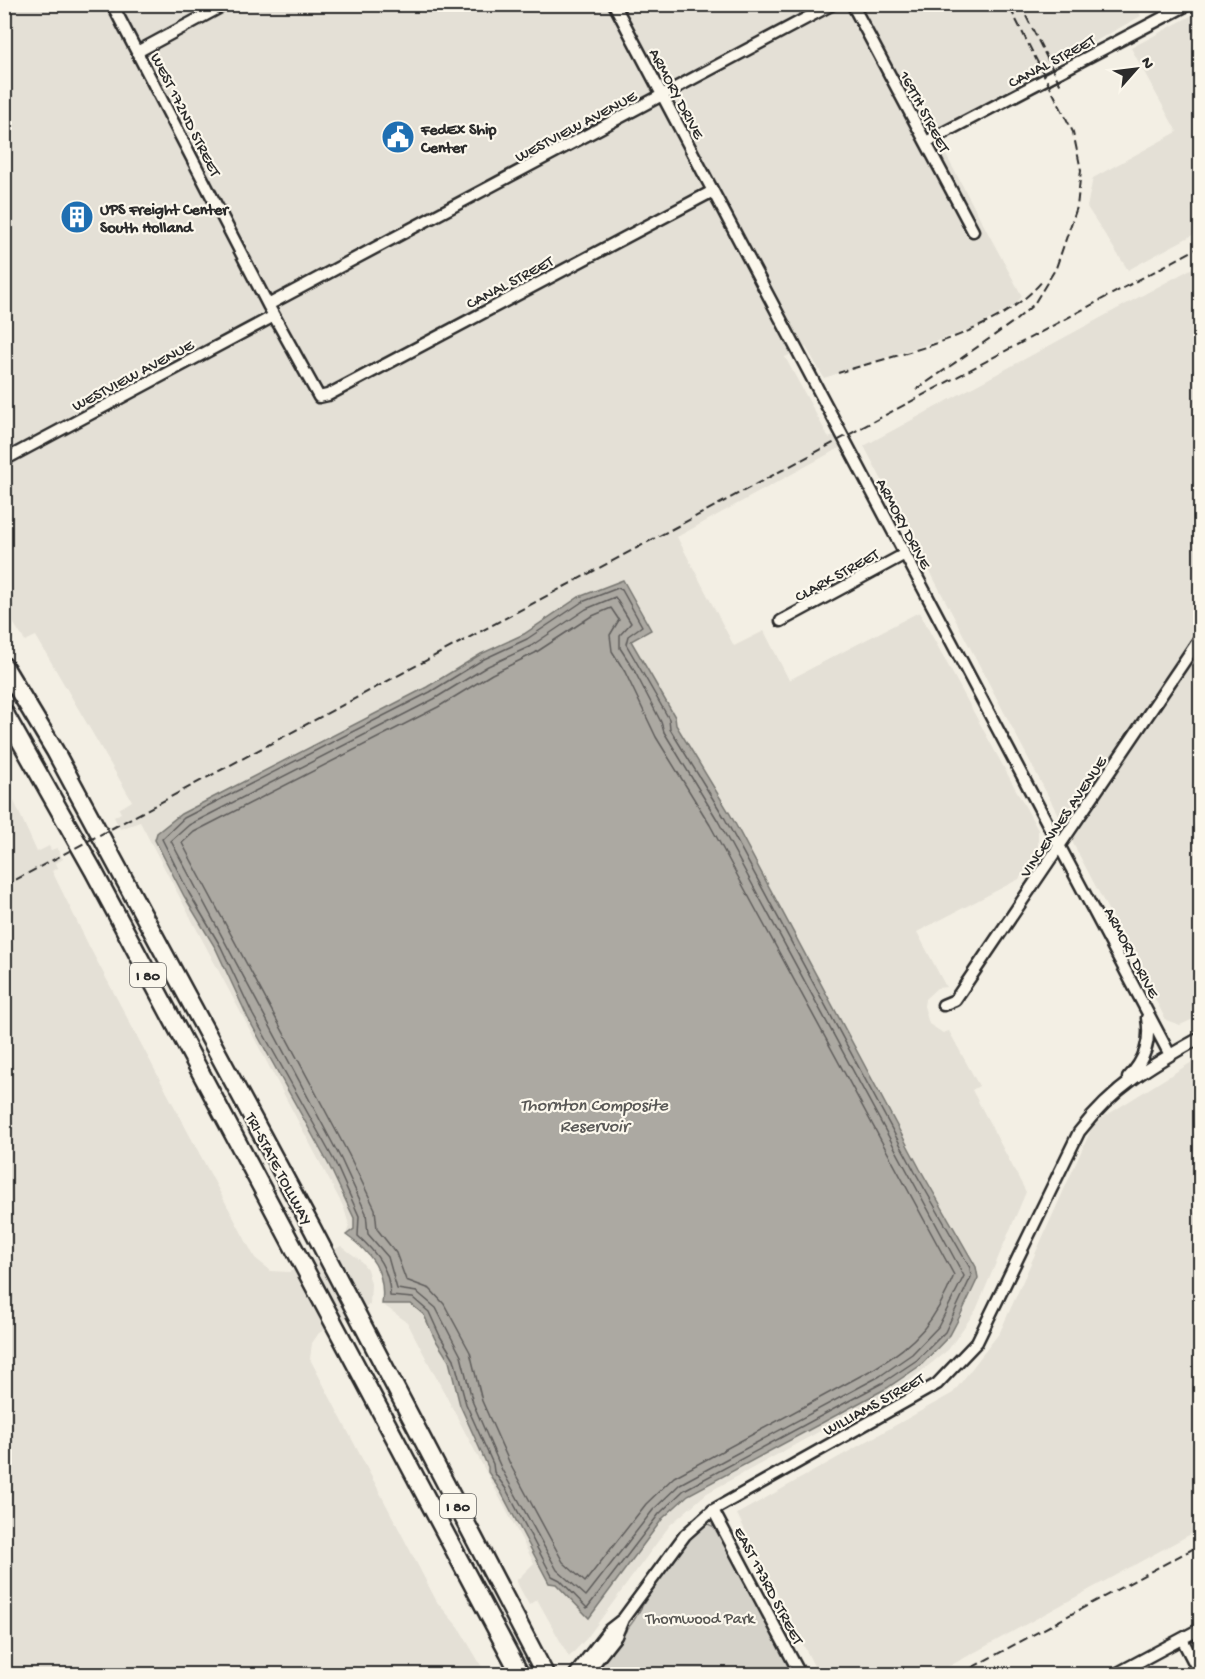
<svg xmlns="http://www.w3.org/2000/svg" width="1205" height="1679" viewBox="0 0 1205 1679" font-family="'Gochi Hand',sans-serif">
<style>
.built{fill:#e4e0d6}
.green{fill:#d5d2c9;stroke:#807e7a;stroke-width:1.5}
.water{fill:#aca9a2;stroke:#787772;stroke-width:1.5}
.lines{fill:none;stroke-linecap:round;stroke-linejoin:round}
.shore{stroke:#5f5d5b;stroke-width:1.5}
.minor-casing{stroke:#2b2b2b;stroke-width:15}
.highway-casing{stroke:#2b2b2b;stroke-width:21}
.minor{stroke:#fbf7ec;stroke-width:10}
.highway{stroke:#fbf7ec;stroke-width:16}
.rail{stroke:#2b2b2b;stroke-width:2;stroke-dasharray:9 4.5;stroke-linecap:butt}
.labels{text-anchor:middle;stroke-width:4.5;stroke-linejoin:round;paint-order:stroke}
.shield{fill:#fbf7ec;stroke:#696865;stroke-width:1.5}
.shield-label{font-size:15px;font-weight:bold;fill:#2b2b2b}
.street-label{font-size:16px;fill:#2b2b2b;stroke:#fbf7ec}
.poi-label{font-size:16px;font-weight:bold;fill:#2b2b2b;stroke:#fbf7ec;text-anchor:start}
.park-label{font-size:16px;fill:#565552;stroke:#fbf7ec}
.water-label{font-size:18px;font-style:italic;fill:#585755;stroke:#fbf7ec}
</style>
<rect width="100%" height="100%" fill="#f3efe4"/>
<filter id="ink" filterUnits="userSpaceOnUse"><feTurbulence type="fractalNoise" baseFrequency=".0167" numOctaves="2"/><feDisplacementMap in="SourceGraphic" scale="12" xChannelSelector="R" yChannelSelector="G"/><feConvolveMatrix kernelMatrix="1 2 1 2 8 2 1 2 1" color-interpolation-filters="sRGB"/></filter>
<g filter="url(#ink)">
<path class="built" d="M 1134,4 L 1141,16 L 933,131 L 1022,296 L 1015,305 L 973,329 L 824,378 L 806,347 L 785,357 L 829,438 L 836,434 L 843,446 L 677,537 L 734,646 L 764,631 L 789,680 L 919,612 L 1038,830 L 1038,853 L 1019,879 L 917,932 L 946,987 L 937,988 L 925,999 L 924,1006 L 929,1024 L 943,1033 L 949,1031 L 979,1086 L 972,1090 L 1026,1192 L 976,1310 L 948,1350 L 904,1385 L 707,1493 L 670,1525 L 587,1638 L 569,1657 L 537,1599 L 529,1605 L 516,1581 L 534,1563 L 407,1322 L 382,1304 L 382,1278 L 376,1264 L 364,1248 L 346,1235 L 349,1225 L 344,1208 L 140,822 L 120,829 L 114,817 L 121,813 L 119,809 L 132,801 L 36,636 L 25,641 L 5,610 L 5,5 Z
M 1200,11 L 1200,231 L 1128,270 L 1087,207 L 1093,178 L 1177,132 L 1131,48 Z
M 1200,264 L 1200,1016 L 1180,1025 L 1166,1020 L 864,446 Z
M 4,779 L 37,852 L 49,846 L 51,850 L 57,848 L 63,859 L 56,863 L 58,868 L 52,871 L 90,948 L 255,1258 L 271,1271 L 289,1272 L 341,1246 L 360,1260 L 367,1269 L 371,1284 L 370,1304 L 319,1333 L 312,1343 L 310,1359 L 437,1602 L 459,1628 L 482,1667 L 477,1670 L 479,1674 L 5,1674 Z
M 1200,1057 L 1200,1529 L 935,1674 L 818,1674 L 737,1514 L 953,1393 L 1000,1332 L 1094,1123 Z"/>
<path class="green" d="M 699,1520 L 717,1528 L 722,1537 L 794,1674 L 594,1674 L 634,1620 L 692,1521 Z"/>
<path class="water" d="M 623,580 L 651,630 L 631,641 L 675,717 L 676,725 L 730,814 L 920,1169 L 976,1267 L 978,1278 L 960,1316 L 950,1335 L 921,1365 L 887,1388 L 688,1495 L 663,1518 L 589,1618 L 556,1584 L 549,1583 L 501,1492 L 488,1472 L 488,1467 L 460,1405 L 449,1361 L 435,1339 L 424,1315 L 411,1304 L 382,1304 C 386,1272 372,1253 346,1235 L 354,1229 L 354,1218 L 329,1165 L 248,1018 L 216,949 L 184,896 L 155,840 L 157,833 L 181,814 L 427,687 L 481,654 L 524,634 L 579,597 Z"/>
<g class="lines">
<path class="shore" d="M 618,588 L 622,590 L 642,626 L 628,636 L 626,644 L 669,719 L 670,729 L 724,817 L 915,1172 L 970,1268 L 971,1277 L 945,1332 L 917,1360 L 884,1382 L 684,1490 L 659,1514 L 587,1608 L 560,1580 L 552,1576 L 506,1489 L 494,1472 L 493,1464 L 466,1404 L 454,1359 L 440,1336 L 429,1312 L 413,1298 L 390,1296 C 390,1270 377,1253 358,1236 L 359,1216 L 335,1162 L 253,1015 L 221,947 L 189,893 L 162,839 L 184,818 L 430,692 L 484,659 L 527,639 L 582,602 Z
M 615,597 L 631,623 L 620,635 L 620,648 L 633,668 L 661,722 L 664,732 L 718,821 L 964,1276 L 938,1327 L 912,1354 L 880,1376 L 680,1484 L 653,1510 L 586,1596 L 557,1570 L 502,1470 L 473,1403 L 461,1356 L 436,1308 L 417,1292 L 397,1289 L 388,1257 L 368,1234 L 366,1213 L 341,1159 L 171,841 L 189,825 L 434,699 L 488,666 L 531,646 L 586,609 Z
M 611,608 L 619,620 L 610,635 L 612,651 L 625,672 L 656,737 L 710,825 L 954,1275 C 936,1320 917,1343 875,1368 L 674,1477 L 646,1504 L 585,1582 L 563,1562 L 511,1466 L 482,1401 L 470,1352 L 444,1304 L 430,1289 L 406,1280 L 396,1253 L 377,1229 L 375,1209 L 349,1155 L 182,843 L 194,832 L 438,707 L 492,674 L 535,653 L 590,617 Z"/>
<g class="minor-casing">
<path id="minor" d="M 112,4 L 268,305 L 319,397 L 328,395 L 713,191
M 614,4 L 1170,1055
M 852,4 L 973,231
M 137,52 L 226,4
M 926,142 L 1189,4
M 268,305 L 833,4
M 4,460 L 274,316
M 781,621 L 905,554
M 943,1005 L 955,1000 L 1200,638
M 1128,1078 C 1145,1060 1151,1042 1147,1018
M 713,1510 L 800,1674
M 1182,1639 L 1200,1674
M 575,1674 L 609,1630 L 623,1619
M 586,1674 L 616,1636 L 623,1619 L 685,1535 L 713,1510 L 937,1384 L 977,1342 L 1079,1132 C 1114,1087 1151,1065 1200,1038
M 1116,1674 L 1200,1629"/>
</g>
<g class="highway-casing">
<path id="highway" d="M 4,666 L 55,751 L 312,1228 L 545,1674
M 4,712 L 93,870 L 520,1674"/>
</g>
<use href="#minor" class="minor"/>
<use href="#highway" class="highway"/>
<path class="rail" d="M 1020,4 L 1062,88
M 838,373 C 903,352 998,335 1043,280
M 916,390 L 1016,320 L 1034,304 L 1056,268 L 1077,207 L 1081,170 L 1073,132 L 1008,4
M 4,886 L 1200,247
M 960,1674 L 1200,1545"/>
</g>
</g>
<defs>
<g id="civic-disc" transform="scale(1.725)"><circle r="9.5" fill="#1f6fb2" stroke="#fbf7ec"/><path d="M-.6-6.5H3V-4.5H.6V-3L4-1V1h2V6H-6V1h2V-1L-.6-3ZM-1.2 2.5V6h2.4V2.5Z" fill="#fff"/></g>
<g id="building-disc" transform="scale(1.725)"><circle r="9.5" fill="#1f6fb2" stroke="#fbf7ec"/><path d="M-4-6H4V6H1V3H-1V6H-4ZM-2.5-4.3h1.7v1.8h-1.7ZM.8-4.3h1.7v1.8H.8ZM-2.5-1h1.7V.8h-1.7ZM.8-1h1.7V.8H.8Z" fill="#fff"/></g>
</defs>
<g fill-rule="evenodd">
<use href="#civic-disc" x="398" y="137"/>
<use href="#building-disc" x="77" y="217"/>
</g>
<g class="labels">
<g class="shield">
<rect x="130" y="963" width="36" height="24" rx="4.5"/>
<rect x="440" y="1494" width="36" height="24" rx="4.5"/>
</g>
<g class="shield-label">
<text x="148" y="980">I 80</text>
<text x="458" y="1511">I 80</text>
</g>
<g class="street-label">
<text transform="translate(1051 60) rotate(-28)" y="6">CANAL STREET</text>
<text transform="translate(678 93) rotate(62)" y="6">ARMORY DRIVE</text>
<text transform="translate(926 111) rotate(62)" y="6">169TH STREET</text>
<text transform="translate(187 114) rotate(63)" y="6">WEST 172ND STREET</text>
<text transform="translate(575 125) rotate(-28)" y="6">WESTVIEW AVENUE</text>
<text transform="translate(509 281) rotate(-28)" y="6">CANAL STREET</text>
<text transform="translate(132 374) rotate(-28)" y="6">WESTVIEW AVENUE</text>
<text transform="translate(905 523) rotate(62)" y="6">ARMORY DRIVE</text>
<text transform="translate(836 574) rotate(-29)" y="6">CLARK STREET</text>
<text transform="translate(1062 816) rotate(-56)" y="6">VINCENNES AVENUE</text>
<text transform="translate(1133 952) rotate(62)" y="6">ARMORY DRIVE</text>
<text transform="translate(280 1168) rotate(62)" y="6">TRI-STATE TOLLWAY</text>
<text transform="translate(873 1403) rotate(-29)" y="6">WILLIAMS STREET</text>
<text transform="translate(770 1585) rotate(62)" y="6">EAST 173RD STREET</text>
</g>
<g class="poi-label">
<text x="421" y="134">FedEx Ship<tspan x="421" dy="18">Center</tspan></text>
<text x="100" y="214">UPS Freight Center<tspan x="100" dy="18">South Holland</tspan></text>
</g>
<g class="park-label">
<text x="700" y="1623">Thornwood Park</text>
</g>
<g class="water-label">
<text x="594" y="1110">Thornton Composite<tspan x="594" dy="21">Reservoir</tspan></text>
</g>
</g>
<rect width="1205" height="1679" fill="none" stroke="#fbf7ec" stroke-width="24"/>
<rect x="12" y="12" width="1181" height="1655" fill="none" stroke="#2b2b2b" stroke-width="2" filter="url(#ink)"/>
<g transform="translate(1136 69) rotate(62)" stroke="#fbf7ec" stroke-width="4.5" paint-order="stroke">
<path d="M0-4.5L10 22L0 15L-10 22Z" fill="#2b2b2b"/>
<text y="-9" font-size="16" font-weight="bold" text-anchor="middle" fill="#2b2b2b">N</text>
</g>
</svg>
